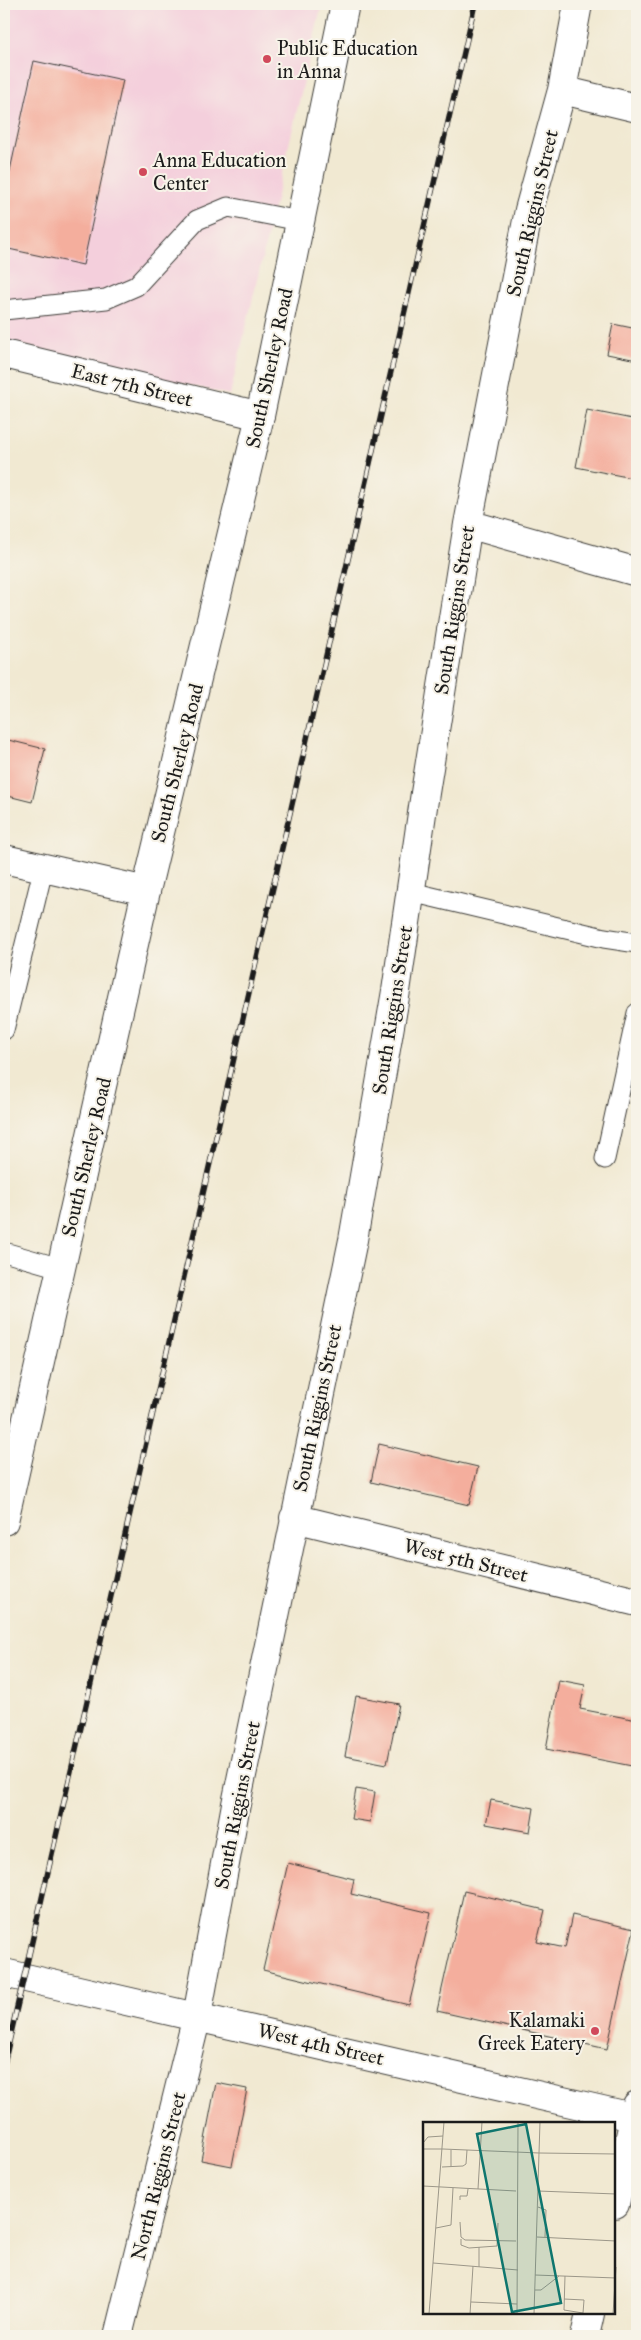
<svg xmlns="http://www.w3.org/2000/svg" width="641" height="2340" viewBox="0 0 641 2340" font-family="'IM FELL Great Primer',serif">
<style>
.built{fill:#f4cfdc}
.building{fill:#f4ae9d}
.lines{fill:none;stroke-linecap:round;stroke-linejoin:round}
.lane-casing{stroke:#3c3b37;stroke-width:21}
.street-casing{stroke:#3c3b37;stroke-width:30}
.secondary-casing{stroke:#3c3b37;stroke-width:30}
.lane{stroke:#fff;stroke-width:19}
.street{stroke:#fff;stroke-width:28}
.secondary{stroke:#fff;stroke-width:28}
.rail-casing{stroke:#1c1c1c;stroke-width:5.5}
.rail{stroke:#f7f3e8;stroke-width:4;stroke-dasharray:11;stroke-linecap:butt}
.poi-dot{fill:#d1495b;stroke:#f7f3e8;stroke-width:2}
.labels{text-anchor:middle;stroke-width:4;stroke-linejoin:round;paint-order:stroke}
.poi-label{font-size:20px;fill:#1c1c1c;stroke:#f7f3e8;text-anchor:start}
.street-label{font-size:20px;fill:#1c1c1c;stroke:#f7f3e8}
.inset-road{fill:none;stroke:#9c9789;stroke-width:1}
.view{fill:#0f766e;fill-opacity:0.15;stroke:#0f766e;stroke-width:2.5}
.inset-edge{fill:none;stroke:#1c1c1c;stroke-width:2.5}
</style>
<rect width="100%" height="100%" fill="#f7f3e8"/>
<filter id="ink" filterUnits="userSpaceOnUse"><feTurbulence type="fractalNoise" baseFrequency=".02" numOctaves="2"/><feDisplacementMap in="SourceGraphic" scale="10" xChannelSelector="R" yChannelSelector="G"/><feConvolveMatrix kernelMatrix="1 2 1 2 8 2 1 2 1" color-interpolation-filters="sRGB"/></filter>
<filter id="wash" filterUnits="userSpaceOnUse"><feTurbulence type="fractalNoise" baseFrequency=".0096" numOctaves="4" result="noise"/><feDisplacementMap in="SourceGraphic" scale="20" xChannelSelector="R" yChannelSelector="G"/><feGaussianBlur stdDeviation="1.12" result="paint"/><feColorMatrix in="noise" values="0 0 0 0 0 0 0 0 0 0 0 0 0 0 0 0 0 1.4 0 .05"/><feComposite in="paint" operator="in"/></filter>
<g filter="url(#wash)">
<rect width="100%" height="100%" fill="#f1e9d2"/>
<path class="built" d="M 4,4 L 322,4 L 230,395 L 4,341 Z"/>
<g id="blocks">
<path class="building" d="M 34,61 L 123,80 L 83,265 L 4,248 L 4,198 Z
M 613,324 L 637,329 L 637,360 L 607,354 Z
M 587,410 L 637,420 L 637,479 L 576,467 Z
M 4,739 L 45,749 L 32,802 L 4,795 Z
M 379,1444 L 478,1467 L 469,1505 L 371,1482 Z
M 559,1680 L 585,1685 L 580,1709 L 637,1720 L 637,1767 L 546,1749 Z
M 356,1696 L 399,1704 L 387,1764 L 345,1756 Z
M 356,1789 L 375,1792 L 370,1822 L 351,1819 Z
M 491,1800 L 534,1808 L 530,1832 L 486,1824 Z
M 288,1863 L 354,1879 L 351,1894 L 431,1913 L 409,2005 L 263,1970 Z
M 464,1891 L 545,1910 L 537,1942 L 565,1948 L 572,1915 L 634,1929 L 607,2049 L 437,2011 Z
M 216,2083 L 247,2089 L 232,2166 L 201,2160 Z"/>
</g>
</g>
<g filter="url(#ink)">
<use href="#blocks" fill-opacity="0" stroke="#3c3b37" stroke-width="1"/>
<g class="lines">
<g class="lane-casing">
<path id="lane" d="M 4,310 L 106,299 L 136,286 L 197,220 L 228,207 L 300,221
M 411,892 L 604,938 L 637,943
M 4,1030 L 43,870
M 605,1159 L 637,1013
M 4,1252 L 60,1268"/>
</g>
<g class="street-casing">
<path id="street" d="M 562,90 L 637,108
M 4,354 L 260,416
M 468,524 L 637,572
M 4,859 L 146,891
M 294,1518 L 637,1602
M 615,2204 L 637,2105
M 118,2336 L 197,2016 L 236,1804 L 353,1240 L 396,991 L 425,793 L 468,524 L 529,210 L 562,90 L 578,4
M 585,2336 L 590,2314"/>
</g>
<g class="secondary-casing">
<path id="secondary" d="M 4,1521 L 146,891 L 260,416 L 345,4
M 4,1973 L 637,2118"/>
</g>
<use href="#lane" class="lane"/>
<use href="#street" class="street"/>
<use href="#secondary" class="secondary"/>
<g class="rail-casing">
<path id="rail" d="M 4,2064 L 475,4"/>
</g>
<use href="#rail" class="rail"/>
</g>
</g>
<g class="poi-dot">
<circle cx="267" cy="59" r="5"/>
<circle cx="143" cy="172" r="5"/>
<circle cx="595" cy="2031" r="5"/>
</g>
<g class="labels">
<g class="poi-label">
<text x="277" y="55">Public Education<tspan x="277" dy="23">in Anna</tspan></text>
<text x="153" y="167">Anna Education<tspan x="153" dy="23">Center</tspan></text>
<text x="585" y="2027" text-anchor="end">Kalamaki<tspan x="585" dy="23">Greek Eatery</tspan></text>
</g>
<g class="street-label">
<text transform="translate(532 213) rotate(-77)" y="7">South Riggins Street</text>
<text transform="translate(269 368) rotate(-78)" y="7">South Sherley Road</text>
<text transform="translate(132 385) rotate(14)" y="7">East 7th Street</text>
<text transform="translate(454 610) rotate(-81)" y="7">South Riggins Street</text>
<text transform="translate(177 763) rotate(-76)" y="7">South Sherley Road</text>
<text transform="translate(392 1010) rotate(-81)" y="7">South Riggins Street</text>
<text transform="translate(86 1157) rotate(-77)" y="7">South Sherley Road</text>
<text transform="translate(317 1408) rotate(-78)" y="7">South Riggins Street</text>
<text transform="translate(466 1560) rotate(14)" y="7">West 5th Street</text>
<text transform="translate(237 1805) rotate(-79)" y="7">South Riggins Street</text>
<text transform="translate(321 2044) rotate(13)" y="7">West 4th Street</text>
<text transform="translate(158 2176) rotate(-76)" y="7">North Riggins Street</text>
</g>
</g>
<g transform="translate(423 2122)">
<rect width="192" height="192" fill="#f1e9d2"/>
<path class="inset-road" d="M 0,21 L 5,15 L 20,14M 0,27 L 20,27M 20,27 L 116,31 L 117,0M 19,45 L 40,44 L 43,42 L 44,28M 28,45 L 28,28M 0,64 L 93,69M 55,67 L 59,0M 115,69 L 193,72M 37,78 L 37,74 L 44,74 L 45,67M 115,85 L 123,88 L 122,115M 37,100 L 38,115 L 42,118 L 93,119M 13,106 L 28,103 L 30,66M 114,115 L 193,119M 38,117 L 38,123 L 46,126 L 74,124 L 75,101M 10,141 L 95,148M 56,145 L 56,125M 112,153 L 193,156M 112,168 L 118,168 L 136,154M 141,177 L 161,178 L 160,191 L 141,188 L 142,154M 48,180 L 94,182M 6,192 L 21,0M 47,192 L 50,144M 94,192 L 95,0M 111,192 L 116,31 L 193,32M 190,192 L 193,145"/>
<path class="view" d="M 103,2 L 138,181 L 89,190 L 54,12 Z"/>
<rect width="192" height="192" class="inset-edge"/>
</g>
<rect width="641" height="2340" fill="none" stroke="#f7f3e8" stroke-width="20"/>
</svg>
